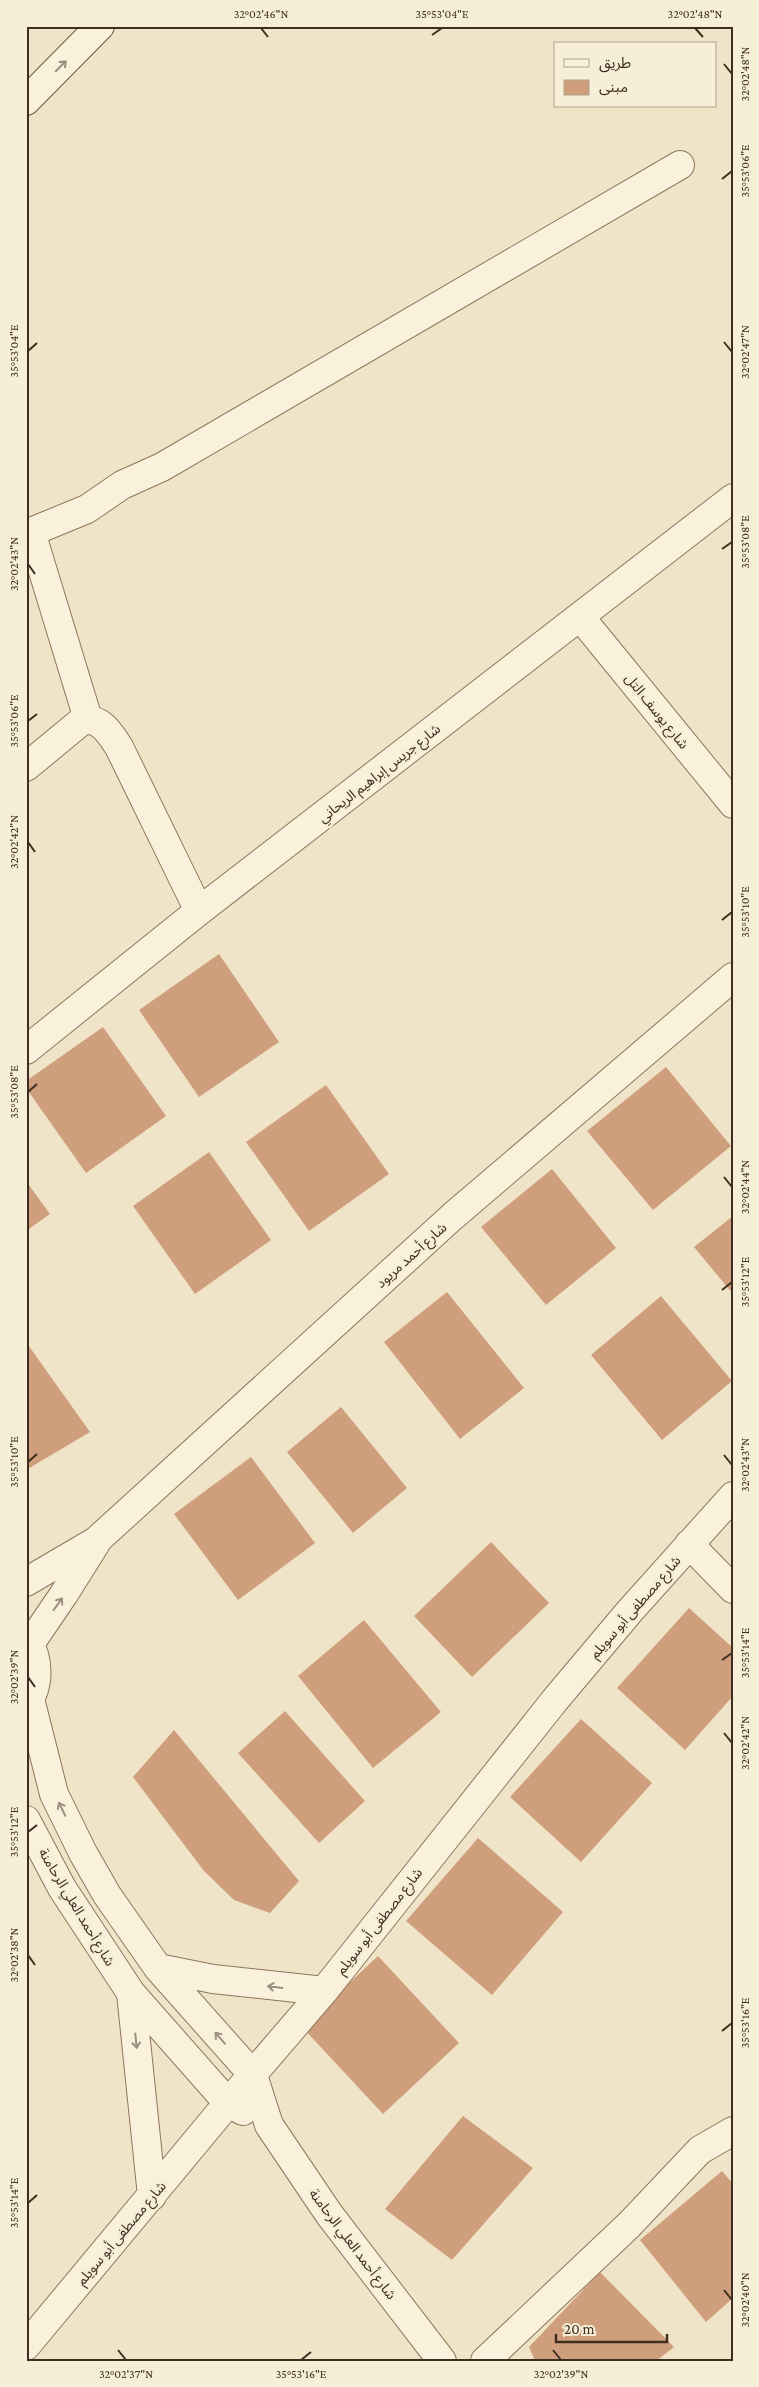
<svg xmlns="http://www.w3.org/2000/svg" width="759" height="2387" viewBox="0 0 759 2387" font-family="'Crimson Pro','Noto Sans Arabic',serif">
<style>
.building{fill:#cf9f7d}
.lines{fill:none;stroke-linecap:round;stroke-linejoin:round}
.street-casing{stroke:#8d765c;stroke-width:30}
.secondary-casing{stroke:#6f573f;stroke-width:30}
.street{stroke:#faf1dc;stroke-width:28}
.secondary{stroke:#faf1dc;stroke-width:28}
.oneway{stroke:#9c907e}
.ticks{fill:none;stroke:#3d2e20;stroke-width:2}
.labels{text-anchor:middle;stroke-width:5;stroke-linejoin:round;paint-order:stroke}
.street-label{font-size:14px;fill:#3d2e20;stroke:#f7eed8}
.neatline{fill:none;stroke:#3d2e20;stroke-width:2}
.ticks-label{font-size:12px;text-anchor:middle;fill:#3d2e20}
</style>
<rect width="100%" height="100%" fill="#f0e4c8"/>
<path class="building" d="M 219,954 L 279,1042 L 199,1097 L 139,1010 Z
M 103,1027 L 166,1116 L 86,1173 L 26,1088 L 26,1081 Z
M 666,1067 L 731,1146 L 653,1210 L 587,1131 Z
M 326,1085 L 389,1174 L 309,1231 L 246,1142 Z
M 209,1152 L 271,1240 L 195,1294 L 133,1206 Z
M 552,1169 L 616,1248 L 546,1305 L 481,1227 Z
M 26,1181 L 50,1214 L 26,1231 Z
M 733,1216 L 733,1294 L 694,1247 Z
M 447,1292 L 524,1388 L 460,1439 L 384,1342 Z
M 661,1296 L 732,1381 L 662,1440 L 591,1355 Z
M 26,1342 L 90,1432 L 26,1470 Z
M 341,1407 L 407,1488 L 353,1533 L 287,1452 Z
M 251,1457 L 315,1543 L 238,1600 L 174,1514 Z
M 491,1542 L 549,1603 L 472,1677 L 414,1616 Z
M 689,1608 L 733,1648 L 733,1696 L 685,1750 L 617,1688 Z
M 364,1620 L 441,1712 L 373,1768 L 298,1676 Z
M 285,1711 L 365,1801 L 319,1843 L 238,1753 Z
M 581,1719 L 652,1783 L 581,1862 L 510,1797 Z
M 174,1730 L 299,1881 L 270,1913 L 234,1900 L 204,1871 L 133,1777 Z
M 478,1838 L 563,1912 L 492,1995 L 406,1921 Z
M 378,1956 L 459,2043 L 383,2114 L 302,2027 Z
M 463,2116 L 533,2168 L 452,2260 L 385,2209 Z
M 722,2171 L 733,2184 L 733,2298 L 706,2322 L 640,2240 Z
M 600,2272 L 674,2347 L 656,2361 L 535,2361 L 529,2347 Z"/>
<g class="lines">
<g class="street-casing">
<path id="street" d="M 581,618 L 733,804
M 88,719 L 31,532 L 87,509 L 122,485 L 162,467 L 680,165
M 26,767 L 83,720 C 101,717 111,735 119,747 L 199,911
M 26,1050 L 199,911 L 733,498
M 689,1544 L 733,1589
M 26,1582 L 96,1541 L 453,1216 L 733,977
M 26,1638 C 40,1658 40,1686 26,1705
M 30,1644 L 64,1594 L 96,1543
M 30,1699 L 54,1794 L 83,1853 L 107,1895 L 158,1968 L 253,2075 L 269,2125 L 329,2214 L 442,2361
M 26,1820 L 62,1888 L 131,1993 L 228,2103 L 243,2111
M 158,1968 L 213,1979 L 324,1991
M 131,1993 L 152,2196
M 26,2346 L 228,2103 L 324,1991 L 555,1700 L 629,1612 L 733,1496
M 485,2361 L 629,2225 L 700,2150 L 733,2131"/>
</g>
<g class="secondary-casing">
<path id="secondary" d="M 26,101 L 100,26"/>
</g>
<use href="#street" class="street"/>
<use href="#secondary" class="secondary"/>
</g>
<defs><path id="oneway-shaft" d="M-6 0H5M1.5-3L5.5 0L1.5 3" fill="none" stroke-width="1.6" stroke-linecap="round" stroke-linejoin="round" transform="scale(1.25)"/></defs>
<g class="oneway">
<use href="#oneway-shaft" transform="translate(61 66) rotate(-45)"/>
<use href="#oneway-shaft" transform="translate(58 1604) rotate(-54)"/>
<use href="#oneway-shaft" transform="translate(62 1809) rotate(-116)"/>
<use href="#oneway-shaft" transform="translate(275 1987) rotate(-173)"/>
<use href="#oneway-shaft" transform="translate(220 2038) rotate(-131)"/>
<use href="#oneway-shaft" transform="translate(136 2041) rotate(84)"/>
</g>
<path class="ticks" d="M 261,28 L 268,37M 695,28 L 703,37M 432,35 L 442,28M 724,64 L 732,74M 722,179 L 732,171M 724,342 L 732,352M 28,351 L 37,343M 722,549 L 732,542M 28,564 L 35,574M 28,721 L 37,714M 28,842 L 35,852M 722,920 L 732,912M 28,1092 L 37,1084M 724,1177 L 732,1187M 722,1290 L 732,1282M 724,1455 L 732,1465M 28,1462 L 37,1454M 722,1660 L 732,1653M 28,1677 L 35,1687M 724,1733 L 732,1743M 28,1832 L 37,1825M 28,1955 L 35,1965M 722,2031 L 732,2023M 28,2203 L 37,2195M 724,2290 L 732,2300M 118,2350 L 126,2360M 553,2350 L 561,2360M 301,2360 L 311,2352"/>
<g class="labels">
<g class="street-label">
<text transform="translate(657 711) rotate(51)" y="5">شارع يوسف التل</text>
<text transform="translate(379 773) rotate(-38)" y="5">شارع جريس إبراهيم الريحاني</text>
<text transform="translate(411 1255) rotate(-42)" y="5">شارع أحمد مريود</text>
<text transform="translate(635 1607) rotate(-49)" y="5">شارع مصطفى أبو سويلم</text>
<text transform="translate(77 1907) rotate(59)" y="5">شارع أحمد العلي الرحامنة</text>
<text transform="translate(379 1921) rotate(-52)" y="5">شارع مصطفى أبو سويلم</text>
<text transform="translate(121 2233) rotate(-50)" y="5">شارع مصطفى أبو سويلم</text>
<text transform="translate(353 2244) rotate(53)" y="5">شارع أحمد العلي الرحامنة</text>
</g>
</g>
<rect width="759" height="2387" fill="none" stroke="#f7eed8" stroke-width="55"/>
<rect x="554" y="42" width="162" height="65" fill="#f7eed8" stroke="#ada18e"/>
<rect x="564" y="59" width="25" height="8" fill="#faf1dc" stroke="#ada18e"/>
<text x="599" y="68" font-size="15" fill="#3d2e20">طريق</text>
<rect x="564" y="80" width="25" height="15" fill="#cf9f7d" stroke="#ada18e"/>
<text x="599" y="92" font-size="15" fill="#3d2e20">مبنى</text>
<path d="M556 2334v8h111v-8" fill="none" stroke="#3d2e20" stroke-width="2.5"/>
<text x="564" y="2334" font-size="15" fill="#3d2e20" stroke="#f7eed8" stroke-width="4" paint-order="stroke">20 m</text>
<rect x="28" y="28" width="704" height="2332" class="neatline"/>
<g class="ticks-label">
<text x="261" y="18">32°02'46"N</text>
<text x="442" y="18">35°53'04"E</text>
<text x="695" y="18">32°02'48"N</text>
<text transform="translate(745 74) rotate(-90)" y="4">32°02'48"N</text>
<text transform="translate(745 171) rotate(-90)" y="4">35°53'06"E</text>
<text transform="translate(14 351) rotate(-90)" y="4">35°53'04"E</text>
<text transform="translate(745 352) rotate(-90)" y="4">32°02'47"N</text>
<text transform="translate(745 542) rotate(-90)" y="4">35°53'08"E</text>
<text transform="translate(14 564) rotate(-90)" y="4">32°02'43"N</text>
<text transform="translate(14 721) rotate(-90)" y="4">35°53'06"E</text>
<text transform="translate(14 842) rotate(-90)" y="4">32°02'42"N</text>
<text transform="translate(745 912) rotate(-90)" y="4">35°53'10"E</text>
<text transform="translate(14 1092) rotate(-90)" y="4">35°53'08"E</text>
<text transform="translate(745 1187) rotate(-90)" y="4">32°02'44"N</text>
<text transform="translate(745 1282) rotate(-90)" y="4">35°53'12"E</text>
<text transform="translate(14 1462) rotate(-90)" y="4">35°53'10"E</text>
<text transform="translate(745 1465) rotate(-90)" y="4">32°02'43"N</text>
<text transform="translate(745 1653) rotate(-90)" y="4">35°53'14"E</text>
<text transform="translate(14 1677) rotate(-90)" y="4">32°02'39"N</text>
<text transform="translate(745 1743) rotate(-90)" y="4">32°02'42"N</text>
<text transform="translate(14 1832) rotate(-90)" y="4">35°53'12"E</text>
<text transform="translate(14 1955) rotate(-90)" y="4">32°02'38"N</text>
<text transform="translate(745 2023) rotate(-90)" y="4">35°53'16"E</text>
<text transform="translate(14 2203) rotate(-90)" y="4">35°53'14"E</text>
<text transform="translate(745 2300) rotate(-90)" y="4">32°02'40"N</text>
<text x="126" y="2378">32°02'37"N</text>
<text x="301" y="2378">35°53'16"E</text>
<text x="561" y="2378">32°02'39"N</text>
</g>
</svg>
